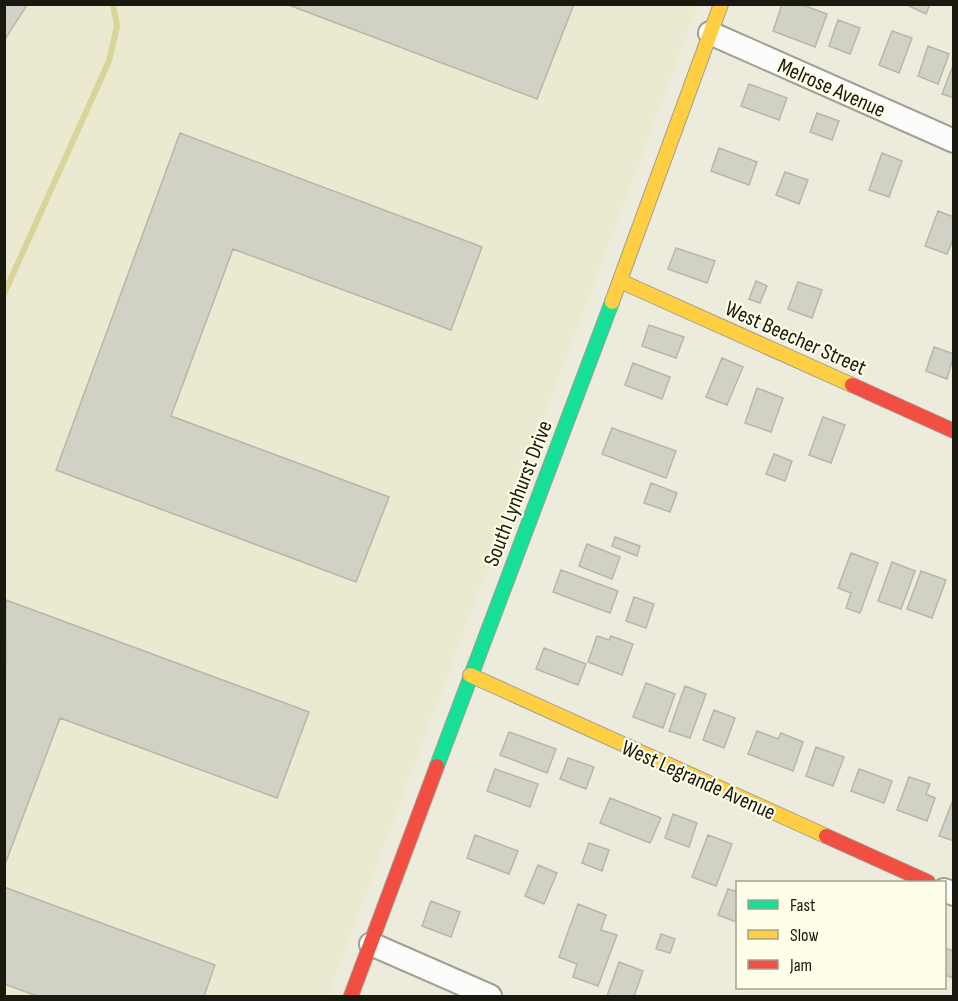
<svg xmlns="http://www.w3.org/2000/svg" width="958" height="1001" viewBox="0 0 958 1001" font-family="'Sofia Sans Condensed',sans-serif">
<style>
.built{fill:#ebe9d0}
.lines{fill:none;stroke-linecap:round;stroke-linejoin:round}
.stream{stroke:#d8d599;stroke-width:6}
.building{fill:#d1d1c5;stroke:#b6b6aa;stroke-width:1.5}
.street-casing{stroke:#a09f94;stroke-width:26}
.fast-casing{stroke:#a09f94;stroke-width:16}
.slow-casing{stroke:#a09f94;stroke-width:16}
.jam-casing{stroke:#a09f94;stroke-width:16}
.street{stroke:#fcfcfa;stroke-width:22}
.fast{stroke:#16e098;stroke-width:14}
.slow{stroke:#ffcf43;stroke-width:14}
.jam{stroke:#f24e42;stroke-width:14}
.labels{text-anchor:middle;stroke-width:4.5;stroke-linejoin:round;paint-order:stroke}
.street-label{font-size:22px;fill:#1a1910;stroke:#fffee8}
</style>
<rect width="100%" height="100%" fill="#ecebdc"/>
<path class="built" d="M 5,5 L 698,5 L 328,996 L 5,996 Z"/>
<g class="lines">
<path class="stream" d="M 4,294 L 109,61 L 117,26 L 113,4"/>
</g>
<path class="building" d="M 4,4 L 27,5 L 4,41 Z
M 286,4 L 574,4 L 537,99 Z
M 782,4 L 800,4 L 827,14 L 815,47 L 773,31 Z
M 905,4 L 930,4 L 926,14 Z
M 838,20 L 860,28 L 850,54 L 829,46 Z
M 892,31 L 912,38 L 899,73 L 879,65 Z
M 928,46 L 949,54 L 938,84 L 918,76 Z
M 954,63 L 954,98 L 942,94 Z
M 749,84 L 787,98 L 779,120 L 741,106 Z
M 817,113 L 839,121 L 832,140 L 810,132 Z
M 180,133 L 482,247 L 451,330 L 233,249 L 171,416 L 389,497 L 356,582 L 56,470 Z
M 719,148 L 757,162 L 749,185 L 711,171 Z
M 882,153 L 902,161 L 889,197 L 869,190 Z
M 785,172 L 808,180 L 799,204 L 776,195 Z
M 938,211 L 954,217 L 954,237 L 947,254 L 925,246 Z
M 676,248 L 715,261 L 707,283 L 668,269 Z
M 756,281 L 767,286 L 760,303 L 749,299 Z
M 798,282 L 822,290 L 812,318 L 788,309 Z
M 649,325 L 684,337 L 676,358 L 642,346 Z
M 934,347 L 954,354 L 947,379 L 926,371 Z
M 722,358 L 743,367 L 727,405 L 706,397 Z
M 633,363 L 670,377 L 662,399 L 625,385 Z
M 757,388 L 783,398 L 771,432 L 745,423 Z
M 823,417 L 845,425 L 831,463 L 809,455 Z
M 612,428 L 676,451 L 666,478 L 602,454 Z
M 774,454 L 792,461 L 785,481 L 766,474 Z
M 651,483 L 677,493 L 670,512 L 644,503 Z
M 615,537 L 640,546 L 637,556 L 612,546 Z
M 587,544 L 620,557 L 612,579 L 579,566 Z
M 851,553 L 878,563 L 860,613 L 846,608 L 851,593 L 838,588 Z
M 892,562 L 915,571 L 901,609 L 878,601 Z
M 561,570 L 618,591 L 610,613 L 553,592 Z
M 921,571 L 946,580 L 932,618 L 907,609 Z
M 634,597 L 654,604 L 646,628 L 626,621 Z
M 6,600 L 309,712 L 277,798 L 60,718 L 4,867 Z
M 597,636 L 609,640 L 611,636 L 633,644 L 622,675 L 588,662 Z
M 544,648 L 586,664 L 578,685 L 536,669 Z
M 646,683 L 675,694 L 663,728 L 633,717 Z
M 685,686 L 706,694 L 690,738 L 669,731 Z
M 714,710 L 735,718 L 724,748 L 703,740 Z
M 757,731 L 778,739 L 781,733 L 803,742 L 793,771 L 748,754 Z
M 509,732 L 556,749 L 547,773 L 500,755 Z
M 816,747 L 844,757 L 833,786 L 806,776 Z
M 568,758 L 594,767 L 586,789 L 560,779 Z
M 495,769 L 538,784 L 530,807 L 487,791 Z
M 859,769 L 892,781 L 884,803 L 851,791 Z
M 909,777 L 930,784 L 926,794 L 935,798 L 927,821 L 897,810 Z
M 954,797 L 954,841 L 939,836 Z
M 610,798 L 661,818 L 650,843 L 600,823 Z
M 673,814 L 697,823 L 689,847 L 665,838 Z
M 475,835 L 518,851 L 509,874 L 467,858 Z
M 708,835 L 732,844 L 716,886 L 692,877 Z
M 589,843 L 609,850 L 602,871 L 582,863 Z
M 538,865 L 557,873 L 544,904 L 525,896 Z
M 4,887 L 215,965 L 204,996 L 37,996 L 4,984 Z
M 728,889 L 738,892 L 736,922 L 718,915 Z
M 431,901 L 460,912 L 451,937 L 422,926 Z
M 578,904 L 606,915 L 601,930 L 617,935 L 598,986 L 573,977 L 577,964 L 559,957 Z
M 661,934 L 675,939 L 670,953 L 656,949 Z
M 944,948 L 954,951 L 954,978 L 944,975 Z
M 619,962 L 643,971 L 634,996 L 607,996 Z"/>
<g class="lines">
<g class="street-casing">
<path id="street" d="M 710,33 L 954,141
M 944,890 L 954,894
M 371,944 L 490,996"/>
</g>
<g class="fast-casing">
<path id="fast" d="M 437,766 L 612,302"/>
</g>
<g class="slow-casing">
<path id="slow" d="M 620,281 L 852,385
M 612,302 L 721,4
M 470,675 L 826,836"/>
</g>
<g class="jam-casing">
<path id="jam" d="M 852,385 L 954,431
M 826,836 L 928,882
M 351,996 L 437,766"/>
</g>
<use href="#street" class="street"/>
<use href="#fast" class="fast"/>
<use href="#slow" class="slow"/>
<use href="#jam" class="jam"/>
</g>
<g class="labels">
<g class="street-label">
<text transform="translate(832 87) rotate(24)" y="8">Melrose Avenue</text>
<text transform="translate(796 337) rotate(24)" y="8">West Beecher Street</text>
<text transform="translate(517 493) rotate(-69)" y="8">South Lynhurst Drive</text>
<text transform="translate(699 779) rotate(24)" y="8">West Legrande Avenue</text>
</g>
</g>
<rect width="958" height="1001" fill="none" stroke="#1a1910" stroke-width="12"/>
<rect x="736" y="881" width="210" height="108" fill="#fffee8" stroke="#a3a292" stroke-width="1.5"/>
<rect x="748" y="900" width="30" height="9" fill="#16e098" stroke="#a3a292" stroke-width="1.5"/>
<text x="790" y="911" font-size="18" fill="#1a1910">Fast</text>
<rect x="748" y="930" width="30" height="9" fill="#ffcf43" stroke="#a3a292" stroke-width="1.5"/>
<text x="790" y="941" font-size="18" fill="#1a1910">Slow</text>
<rect x="748" y="960" width="30" height="9" fill="#f24e42" stroke="#a3a292" stroke-width="1.5"/>
<text x="790" y="971" font-size="18" fill="#1a1910">Jam</text>
</svg>
